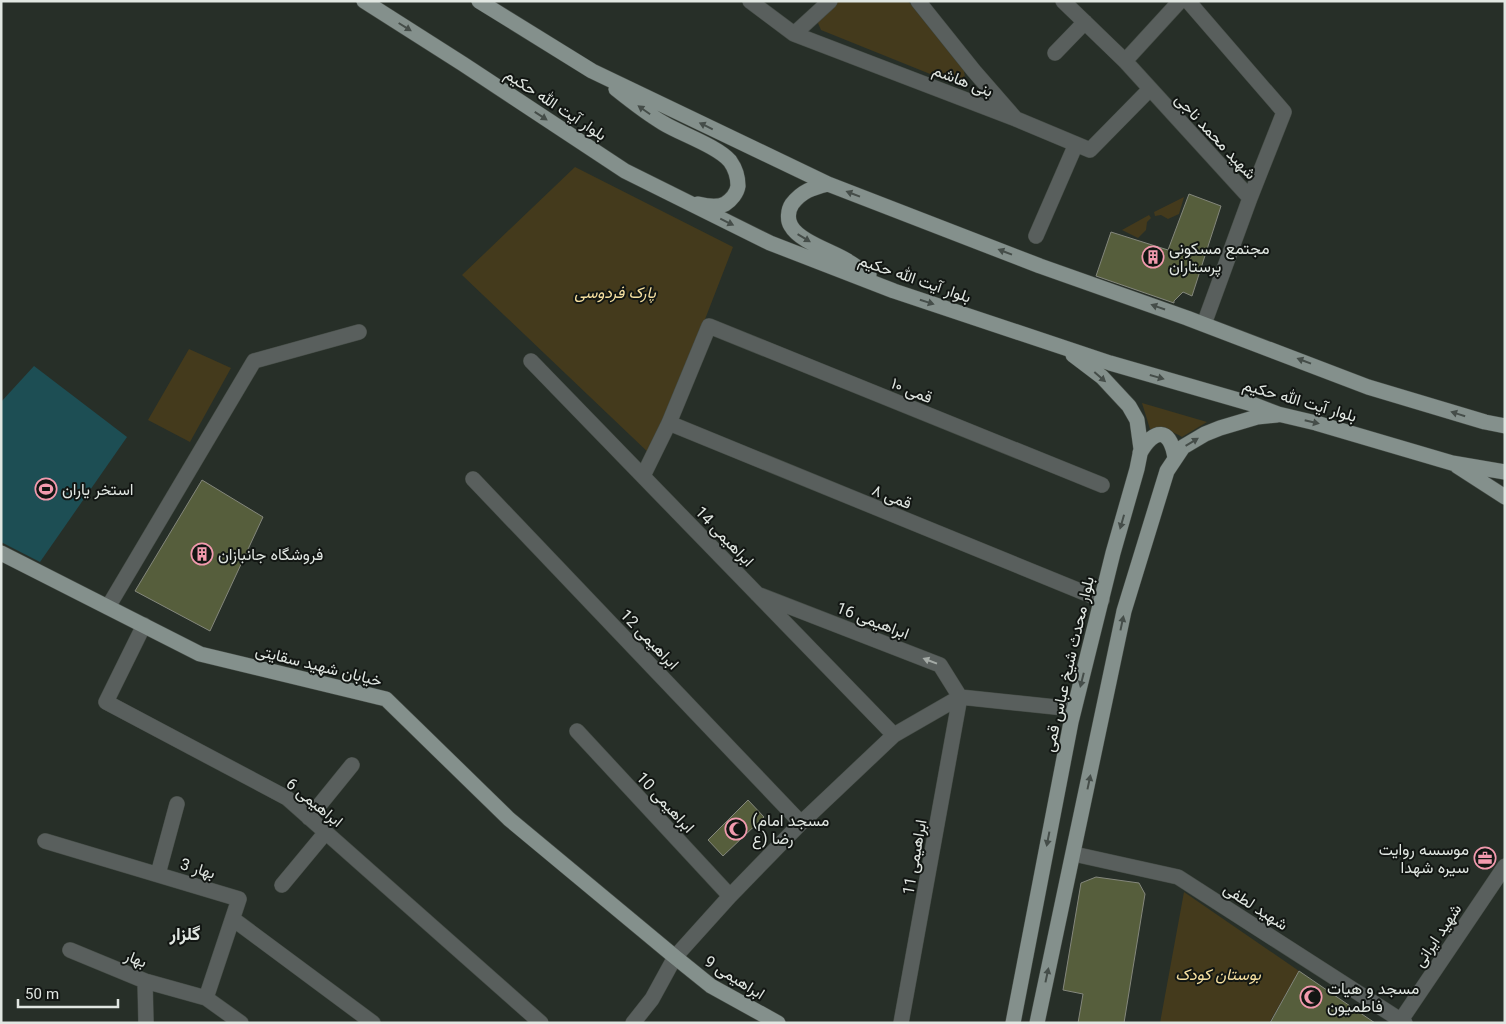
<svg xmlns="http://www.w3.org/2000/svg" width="1506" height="1024" viewBox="0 0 1506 1024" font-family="Georgia,Vazirmatn,serif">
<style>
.green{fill:#443a1c}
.water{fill:#1d4e54}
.building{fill:#565e3c;stroke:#84877c}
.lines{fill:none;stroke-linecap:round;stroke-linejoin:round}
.minor-casing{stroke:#454c46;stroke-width:16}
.major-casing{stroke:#454c46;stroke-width:16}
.minor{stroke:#595f5d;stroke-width:15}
.major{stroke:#84908c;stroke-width:15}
.oneway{fill:#454d49}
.oneway2{fill:#a4aaa6}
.labels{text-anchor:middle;stroke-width:4;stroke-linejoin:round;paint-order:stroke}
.street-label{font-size:16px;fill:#e1e7e2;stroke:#121613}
.poi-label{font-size:16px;fill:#e1e7e2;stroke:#121613;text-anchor:start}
.park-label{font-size:16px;font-style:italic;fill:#f5dfa0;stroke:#121613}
.neighbourhood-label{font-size:18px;font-weight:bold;fill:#e1e7e2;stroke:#121613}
</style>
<rect width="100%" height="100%" fill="#272f28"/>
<path class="green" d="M 837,1 L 908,1 L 964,71 L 965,78 L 956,83 L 950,82 L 821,30 L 818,23 L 819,15 Z
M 575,167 L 733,247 L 652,456 L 462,275 Z
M 1184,197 L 1179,214 L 1168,219 L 1161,215 L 1155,216 L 1154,212 Z
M 1149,215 L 1151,218 L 1147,222 L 1146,230 L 1138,238 L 1122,230 Z
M 189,349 L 231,368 L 190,442 L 148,420 Z
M 1142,403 L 1207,422 L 1182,437 C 1172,431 1162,428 1150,429 Z
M 1184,892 L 1299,971 L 1269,1023 L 1160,1023 Z"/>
<path class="water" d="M 34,366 L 127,437 L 40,562 L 1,542 L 1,402 Z"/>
<path class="building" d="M 1189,194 L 1221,206 L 1192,296 L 1183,292 L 1174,301 L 1174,303 L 1096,276 L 1111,232 L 1168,250 Z
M 202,480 L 263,517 L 210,631 L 135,591 Z
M 748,800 L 764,817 L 723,856 L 708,840 Z
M 1096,877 L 1139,883 L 1145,894 L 1124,1023 L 1078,1023 L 1083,994 L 1063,990 L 1081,883 Z
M 1299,971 L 1375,1023 L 1270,1023 Z"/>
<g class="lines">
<g class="minor-casing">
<path id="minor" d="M 750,1 L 794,34 L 1016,119 L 1090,150 L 1150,89
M 918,1 L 974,71 L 1015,118
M 1063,1 L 1125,61 L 1250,198 L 1204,324
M 1188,1 L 1284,112 L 1250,198
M 794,34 L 830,1
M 1055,53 L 1085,22
M 1125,61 L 1180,1
M 1036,236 L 1076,144
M 531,361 L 894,735
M 669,423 L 1102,600
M 643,476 L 669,423 L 709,326 L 1102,485
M 473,479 L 801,823
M 757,594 L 940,665 L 960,697 L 901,1023
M 108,607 L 254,361 L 359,332
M 144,625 L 106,702 L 287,798 L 541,1023
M 577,731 L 730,896
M 309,818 L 352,765
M 45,841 L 239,899 L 206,998
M 1074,854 L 1178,877 L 1405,1023
M 158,874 L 177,804
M 282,885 L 326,832
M 233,919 L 373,1023
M 70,950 L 145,981 L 206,998 L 241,1023
M 145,981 L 146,1023
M 633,1023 L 652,999 L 675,957 L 730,896 L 801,823 L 894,735 L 960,697 L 1074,709
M 1399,1023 L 1505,866"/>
</g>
<g class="major-casing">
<path id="major" d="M 364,1 L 463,64 L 625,171 L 770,243 L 894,291 L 1110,363 L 1252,404 L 1278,414 L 1316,423 L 1452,463 L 1505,472
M 479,1 L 592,71 L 828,184 L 1040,266 L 1187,318 L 1368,387 L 1485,422 L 1505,426
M 616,89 C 631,101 646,113 663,123 C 681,134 717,146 730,161 C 735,168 738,178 738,186 C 737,193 731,200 725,204 C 717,208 706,206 698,204
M 828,184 C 812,188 802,191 792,204 C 788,210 787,220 791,226 C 799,241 831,251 846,260 C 854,265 861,270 869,275
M 1140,453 C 1154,428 1170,427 1175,458
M 1457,466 L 1505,497
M 1,553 L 200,654 L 386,699 L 509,819 L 675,957 L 711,986 L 778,1023
M 1013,1023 L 1071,722 L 1113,553 L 1137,469 L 1141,449 L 1137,420 L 1129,406 L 1102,377 L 1073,355
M 1037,1023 L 1124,611 L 1167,471 L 1183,447 L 1205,434 L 1220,428 L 1257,417 L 1277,415"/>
</g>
<use href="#minor" class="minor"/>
<use href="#major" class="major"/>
</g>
<defs><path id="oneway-solid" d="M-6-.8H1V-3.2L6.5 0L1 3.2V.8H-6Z" transform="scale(1.25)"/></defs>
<g class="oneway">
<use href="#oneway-solid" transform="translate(405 27) rotate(32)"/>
<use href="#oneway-solid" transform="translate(644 110) rotate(-145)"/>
<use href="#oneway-solid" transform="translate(541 116) rotate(33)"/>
<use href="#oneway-solid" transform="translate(706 126) rotate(-154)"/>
<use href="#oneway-solid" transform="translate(853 194) rotate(-159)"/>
<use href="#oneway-solid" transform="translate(727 222) rotate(26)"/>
<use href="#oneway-solid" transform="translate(804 238) rotate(31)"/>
<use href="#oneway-solid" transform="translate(1005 252) rotate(-159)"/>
<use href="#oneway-solid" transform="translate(927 302) rotate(18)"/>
<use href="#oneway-solid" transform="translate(1158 307) rotate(-161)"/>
<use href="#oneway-solid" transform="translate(1304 361) rotate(-159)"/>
<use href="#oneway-solid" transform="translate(1100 377) rotate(41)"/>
<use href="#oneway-solid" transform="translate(1157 377) rotate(16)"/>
<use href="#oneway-solid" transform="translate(1458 414) rotate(-163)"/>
<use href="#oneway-solid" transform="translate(1312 422) rotate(13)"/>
<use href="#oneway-solid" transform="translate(1192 442) rotate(-31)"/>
<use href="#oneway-solid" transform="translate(1122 522) rotate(106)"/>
<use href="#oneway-solid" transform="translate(1122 623) rotate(-78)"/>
<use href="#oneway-solid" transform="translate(1082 680) rotate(104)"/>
<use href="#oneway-solid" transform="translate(1089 782) rotate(-78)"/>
<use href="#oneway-solid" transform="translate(1048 839) rotate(101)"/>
<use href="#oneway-solid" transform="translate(1047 975) rotate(-78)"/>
</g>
<use class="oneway2" href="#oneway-solid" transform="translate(930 661) rotate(-159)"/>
<defs>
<g id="building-ring" transform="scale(1.125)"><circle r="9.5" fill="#121613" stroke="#f29aae" stroke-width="1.5"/><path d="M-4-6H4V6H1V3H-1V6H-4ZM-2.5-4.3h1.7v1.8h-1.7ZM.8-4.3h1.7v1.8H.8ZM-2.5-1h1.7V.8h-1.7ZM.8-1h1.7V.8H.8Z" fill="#f29aae"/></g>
<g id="stadium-ring" transform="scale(1.125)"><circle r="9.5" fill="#121613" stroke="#f29aae" stroke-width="1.5"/><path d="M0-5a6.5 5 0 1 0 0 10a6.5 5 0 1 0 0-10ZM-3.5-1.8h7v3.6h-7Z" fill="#f29aae"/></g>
<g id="mosque-ring" transform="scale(1.125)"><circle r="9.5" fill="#121613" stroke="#f29aae" stroke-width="1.5"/><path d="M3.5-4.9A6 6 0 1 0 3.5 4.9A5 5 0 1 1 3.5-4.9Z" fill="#f29aae"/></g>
<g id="office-ring" transform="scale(1.125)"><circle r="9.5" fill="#121613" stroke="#f29aae" stroke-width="1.5"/><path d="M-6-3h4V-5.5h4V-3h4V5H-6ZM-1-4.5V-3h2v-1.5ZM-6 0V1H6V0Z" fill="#f29aae"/></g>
</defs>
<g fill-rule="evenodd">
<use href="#building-ring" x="1153" y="257"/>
<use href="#stadium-ring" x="46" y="489"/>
<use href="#building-ring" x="202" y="554"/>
<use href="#mosque-ring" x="736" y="829"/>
<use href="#office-ring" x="1485" y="858"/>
<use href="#mosque-ring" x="1311" y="997"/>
</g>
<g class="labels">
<g class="street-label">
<text transform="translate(963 80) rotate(21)" y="6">بنی هاشم</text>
<text transform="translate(556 104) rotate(33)" y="6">بلوار آیت الله حکیم</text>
<text transform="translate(1216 136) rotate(47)" y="6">شهید محمد ناجی</text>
<text transform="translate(915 278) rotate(19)" y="6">بلوار آیت الله حکیم</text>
<text transform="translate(912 390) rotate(22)" y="6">قمی ۱۰</text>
<text transform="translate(1300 400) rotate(16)" y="6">بلوار آیت الله حکیم</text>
<text transform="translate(892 496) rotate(22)" y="6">قمی ۸</text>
<text transform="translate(725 536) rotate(46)" y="6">ابراهیمی 14</text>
<text transform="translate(873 620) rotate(21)" y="6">ابراهیمی 16</text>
<text transform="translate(650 639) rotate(46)" y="6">ابراهیمی 12</text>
<text transform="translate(1068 664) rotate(-77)" y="6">بلوار محدث شیخ عباس قمی</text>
<text transform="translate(319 665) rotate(14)" y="6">خیابان شهید سقایتی</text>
<text transform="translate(315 802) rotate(39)" y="6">ابراهیمی 6</text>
<text transform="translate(666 802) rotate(47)" y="6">ابراهیمی 10</text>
<text transform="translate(914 857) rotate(-80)" y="6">ابراهیمی 11</text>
<text transform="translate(198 868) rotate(17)" y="6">بهار 3</text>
<text transform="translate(1256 906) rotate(33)" y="6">شهید لطفی</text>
<text transform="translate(1437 935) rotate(-56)" y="6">شهید ایرانی</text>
<text transform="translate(136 958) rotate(22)" y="6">بهار</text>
<text transform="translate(735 977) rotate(32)" y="6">ابراهیمی 9</text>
</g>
<g class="poi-label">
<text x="1169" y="254">مجتمع مسکونی<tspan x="1169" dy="18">پرستاران</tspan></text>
<text x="62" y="495">استخر یاران</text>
<text x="218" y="560">فروشگاه جانبازان</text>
<text x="752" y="826">(مسجد امام<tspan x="752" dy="18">رضا (ع</tspan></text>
<text x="1469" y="855" text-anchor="end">موسسه روایت<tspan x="1469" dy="18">سیره شهدا</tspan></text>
<text x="1327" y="994">مسجد و هیات<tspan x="1327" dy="18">فاطمیون</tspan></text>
</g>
<g class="park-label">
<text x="615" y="298">پارک فردوسی</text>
<text x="1218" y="980">بوستان کودک</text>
</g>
<g class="neighbourhood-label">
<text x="185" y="940">گلزار</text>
</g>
</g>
<rect width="1506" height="1024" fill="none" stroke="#e1e7e2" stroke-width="5"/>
<path d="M18 999v8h100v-8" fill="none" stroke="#e1e7e2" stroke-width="2.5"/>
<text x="25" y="999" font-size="15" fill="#e1e7e2" stroke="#121613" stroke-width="4" paint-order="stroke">50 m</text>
</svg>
